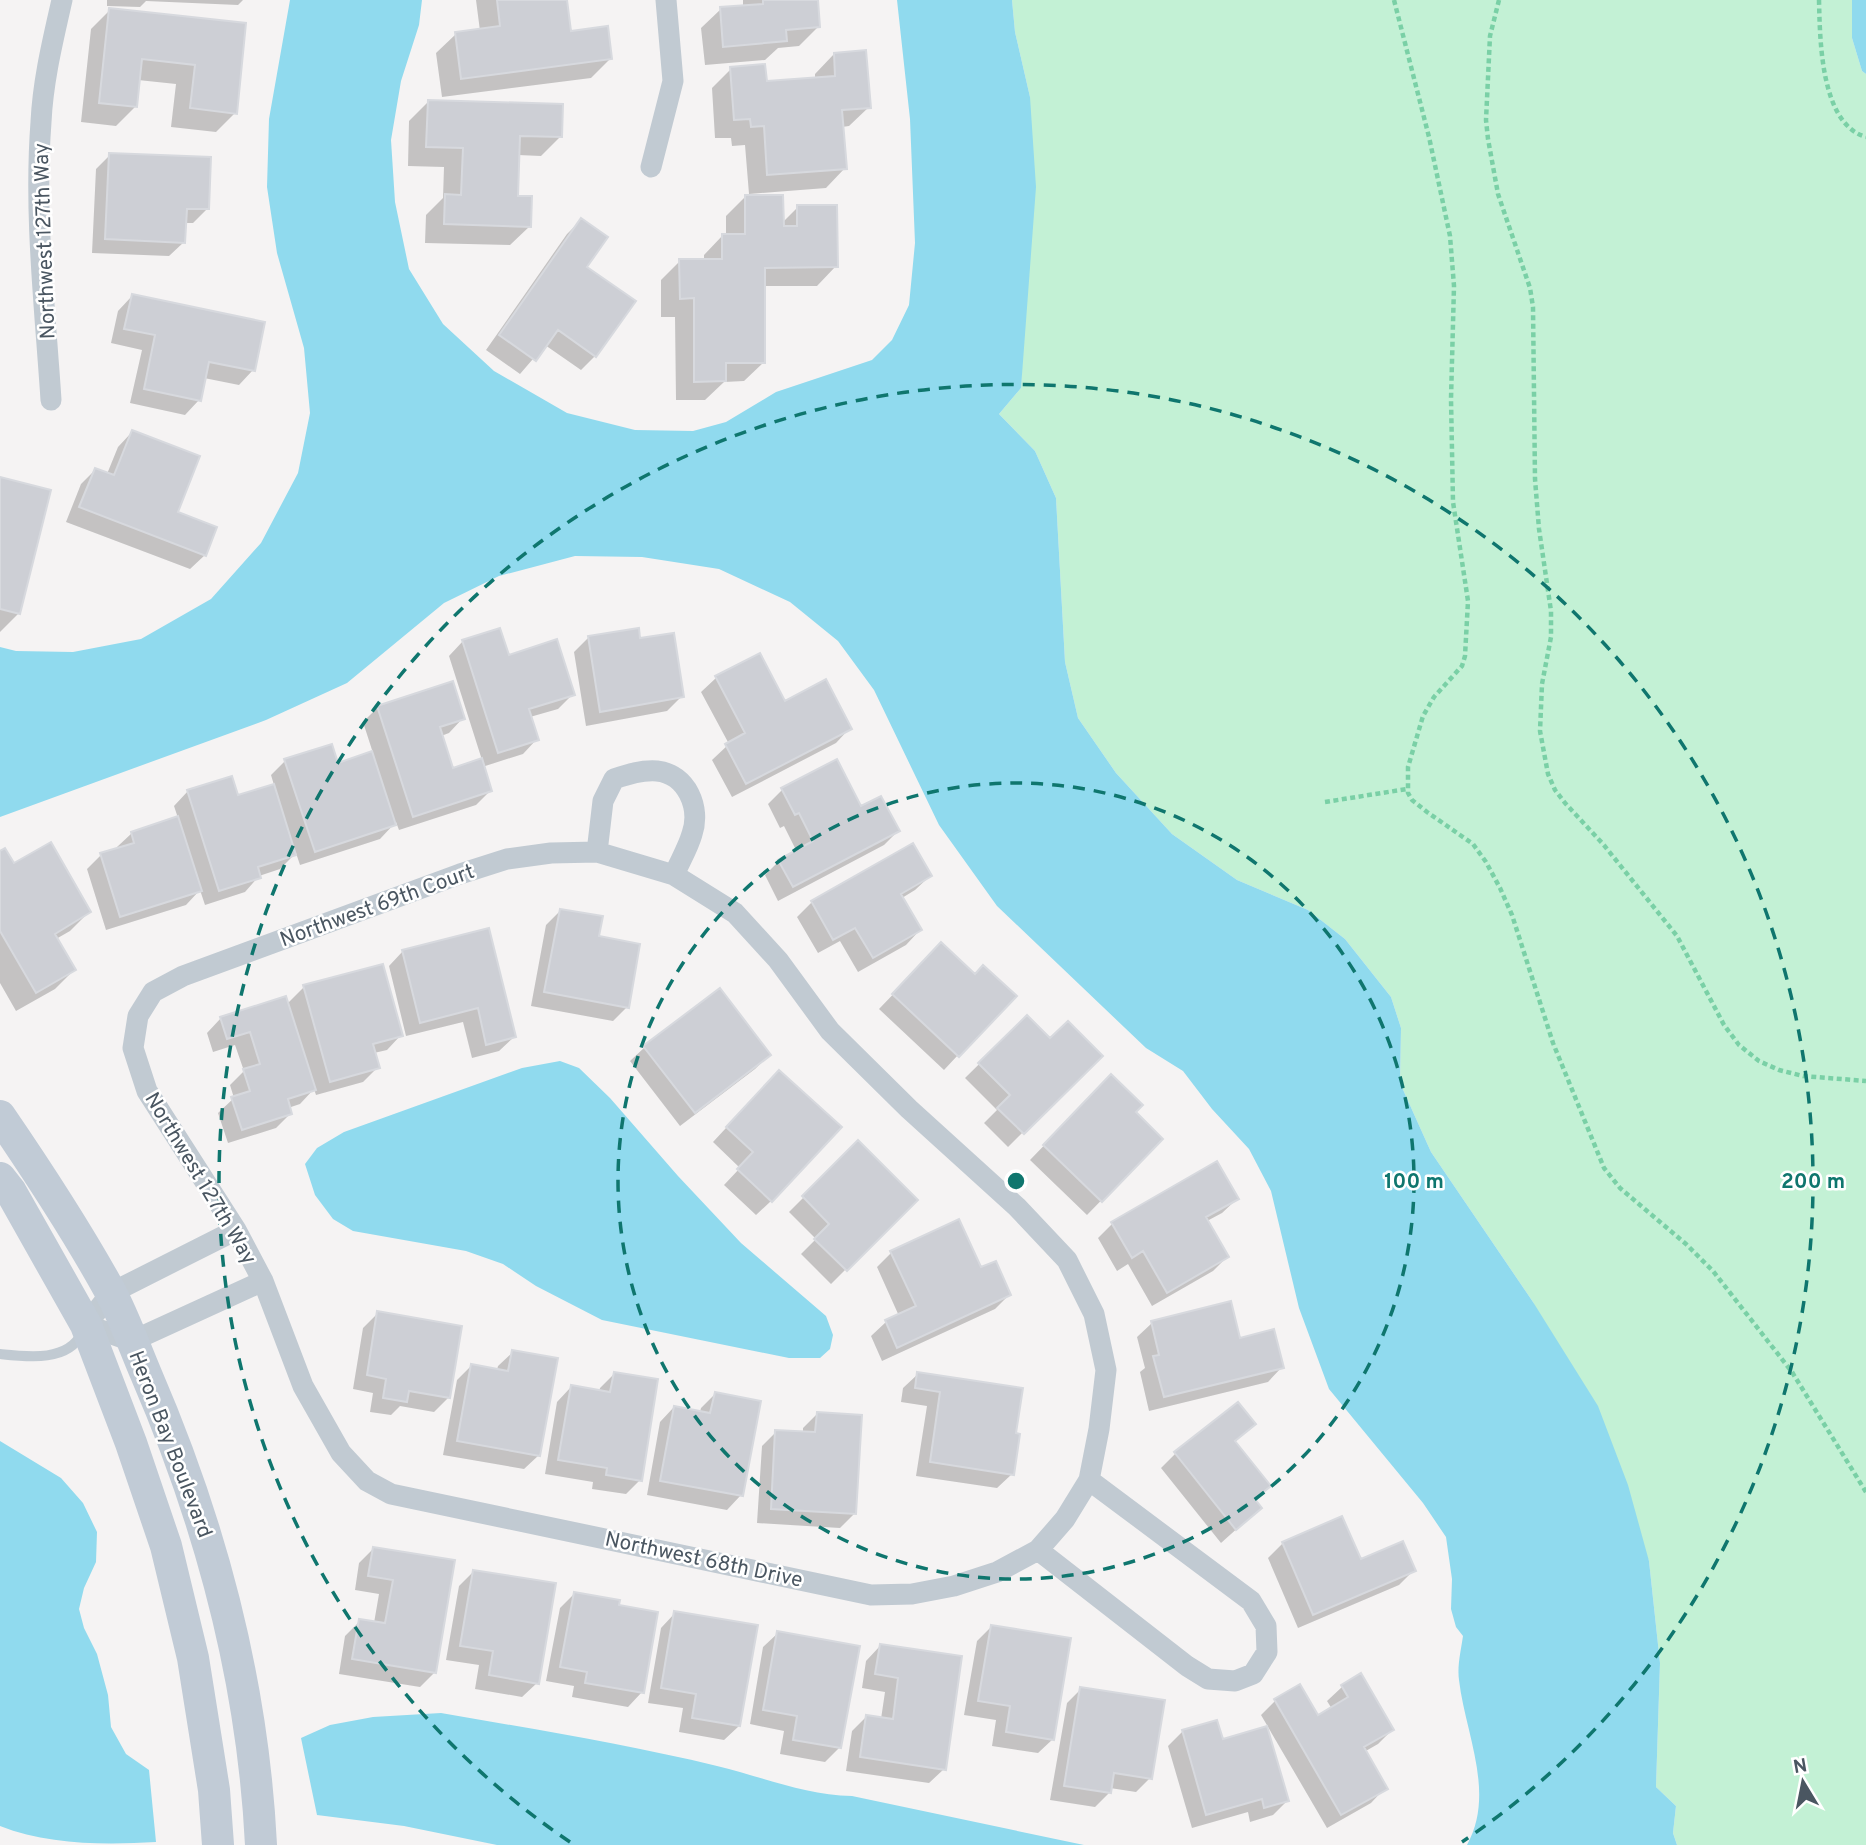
<svg xmlns="http://www.w3.org/2000/svg" width="1866" height="1845" viewBox="0 0 1866 1845" font-family="Overpass,sans-serif">
<style>
.green{fill:#c3f1d5}
.water{fill:#90daee}
.shadow{fill:#0003}
.building{fill:#cdcfd5;stroke:#d7d9de;stroke-width:2}
.lines{fill:none;stroke-linecap:round;stroke-linejoin:round}
.path{stroke:#7ad0a6;stroke-width:4.5;stroke-dasharray:5 3.5;stroke-linecap:butt}
.lane{stroke:#c1cad2;stroke-width:10}
.street{stroke:#c1cad2;stroke-width:21}
.secondary{stroke:#c1cbd6;stroke-width:32}
.ring{fill:none;stroke:#0f766e;stroke-width:3.5;stroke-dasharray:12 9}
.labels{text-anchor:middle;stroke-width:5;stroke-linejoin:round;paint-order:stroke}
.street-label{font-size:21px;fill:#4a5661;stroke:#fff}
.centre{fill:#0f766e;stroke:#fff;stroke-width:3.5}
.ring-label{font-size:21px;text-anchor:middle;font-weight:bold;fill:#0f766e;stroke:#fff;stroke-width:5;stroke-linejoin:round;paint-order:stroke}
</style>
<rect width="100%" height="100%" fill="#f5f3f3"/>
<path class="green" d="M 1012,0 L 1852,0 L 1852,38 L 1862,71 L 1866,74 L 1866,1845 L 1677,1845 L 1673,1833 L 1676,1806 L 1656,1787 L 1660,1663 L 1649,1561 L 1533,1302 L 1431,1152 L 1400,1083 L 1401,1028 L 1391,997 L 1345,939 L 1308,910 L 1237,880 L 1172,834 L 1116,773 L 1078,718 L 1065,662 L 1056,498 L 1035,451 L 999,414 L 1021,388 L 1030,97 L 1015,32 Z"/>
<path class="water" d="M 290,0 L 422,0 L 419,25 L 401,81 L 391,140 L 395,202 L 409,269 L 443,324 L 494,371 L 567,413 L 635,430 L 693,431 L 726,422 L 776,392 L 872,360 L 892,340 L 909,305 L 915,243 L 910,119 L 897,0 L 1012,0 L 1015,32 L 1030,97 L 1036,187 L 1021,388 L 999,414 L 1035,451 L 1056,498 L 1065,662 L 1078,718 L 1116,773 L 1172,834 L 1237,880 L 1308,910 L 1345,939 L 1391,997 L 1401,1028 L 1400,1083 L 1431,1152 L 1533,1302 L 1598,1406 L 1628,1485 L 1649,1561 L 1660,1663 L 1656,1787 L 1676,1806 L 1673,1833 L 1677,1845 L 1467,1845 C 1496,1793 1465,1733 1459,1680 C 1457,1666 1461,1650 1463,1636 L 1456,1627 L 1451,1609 L 1452,1579 L 1446,1537 L 1423,1503 L 1329,1389 L 1299,1308 L 1271,1191 L 1249,1149 L 1212,1109 L 1183,1071 L 1146,1048 L 997,906 L 939,825 L 874,690 L 838,641 L 790,602 L 719,569 L 642,557 L 575,556 L 499,576 L 444,603 L 347,683 L 266,720 L 0,817 L 0,647 L 16,651 L 73,652 L 141,639 L 211,599 L 261,543 L 298,473 L 310,413 L 304,348 L 277,253 L 267,187 L 269,119 Z
M 1852,0 L 1866,0 L 1866,74 L 1862,71 L 1852,38 Z
M 560,1061 L 579,1068 L 610,1098 L 678,1176 L 741,1243 L 826,1316 L 833,1335 L 830,1349 L 820,1358 L 789,1358 L 602,1320 L 536,1286 L 503,1264 L 466,1251 L 353,1231 L 333,1219 L 315,1195 L 305,1164 L 317,1148 L 344,1132 L 522,1068 Z
M 0,1441 L 61,1478 L 83,1503 L 97,1532 L 96,1562 L 84,1588 L 79,1609 L 84,1628 L 97,1654 L 108,1695 L 111,1727 L 126,1754 L 149,1770 L 156,1842 C 105,1845 48,1845 0,1826 Z
M 441,1713 C 533,1729 626,1744 717,1766 C 763,1777 805,1795 852,1796 L 1084,1845 L 497,1845 L 404,1826 L 317,1815 L 301,1738 L 330,1725 L 373,1717 Z"/>
<path class="shadow" d="M 107,0 L 243,0 L 238,5 L 146,1 L 140,7 L 107,6 Z
M 476,0 L 565,0 L 569,33 L 610,59 L 591,78 L 442,97 L 436,53 L 456,34 L 480,31 Z
M 743,0 L 816,0 L 818,27 L 799,46 L 778,48 L 765,60 L 705,65 L 701,28 L 721,9 L 743,7 Z
M 110,10 L 245,24 L 235,113 L 216,132 L 171,127 L 176,84 L 138,80 L 135,107 L 116,126 L 81,122 L 91,29 Z
M 834,54 L 869,107 L 849,126 L 842,127 L 845,168 L 826,188 L 749,194 L 745,145 L 732,146 L 731,138 L 715,138 L 712,88 L 731,69 L 765,83 L 815,79 L 815,74 Z
M 428,102 L 561,136 L 541,156 L 518,155 L 516,198 L 530,226 L 510,245 L 425,243 L 426,215 L 443,198 L 444,167 L 408,166 L 409,121 Z
M 110,155 L 207,209 L 193,223 L 185,223 L 184,242 L 169,256 L 92,253 L 96,169 Z
M 745,197 L 782,223 L 798,207 L 836,266 L 817,286 L 763,286 L 764,362 L 744,381 L 724,382 L 705,400 L 676,400 L 675,317 L 661,317 L 661,280 L 680,261 L 704,261 L 704,255 L 723,235 L 726,235 L 726,216 Z
M 581,220 L 595,356 L 581,370 L 545,345 L 520,374 L 486,350 L 567,234 Z
M 132,296 L 253,370 L 239,385 L 204,378 L 199,400 L 185,415 L 130,403 L 142,350 L 111,343 L 118,311 Z
M 132,432 L 176,513 L 205,555 L 190,569 L 66,522 L 81,484 L 95,470 L 107,474 L 118,447 Z
M 0,479 L 19,613 L 0,632 Z
M 589,637 L 639,640 L 682,696 L 667,711 L 586,726 L 574,652 Z
M 463,641 L 507,657 L 573,694 L 558,709 L 530,717 L 537,739 L 523,754 L 482,767 L 490,791 L 476,805 L 399,830 L 396,822 L 380,839 L 300,865 L 296,853 L 280,869 L 259,876 L 245,892 L 205,905 L 200,890 L 186,905 L 106,930 L 87,869 L 101,855 L 118,850 L 117,847 L 132,833 L 178,818 L 174,806 L 188,791 L 237,797 L 274,785 L 271,775 L 285,761 L 337,765 L 373,753 L 363,722 L 378,707 L 463,718 L 449,733 L 441,736 L 452,770 L 482,760 L 449,656 Z
M 716,678 L 784,703 L 850,728 L 836,743 L 732,797 L 712,760 L 729,744 L 701,692 Z
M 782,790 L 861,808 L 898,831 L 884,845 L 778,901 L 765,875 L 779,861 L 797,852 L 784,826 L 780,828 L 768,804 Z
M 912,845 L 930,876 L 915,890 L 902,898 L 920,930 L 906,945 L 858,972 L 840,941 L 818,953 L 797,917 L 812,902 Z
M 0,853 L 13,865 L 89,912 L 70,931 L 56,939 L 74,970 L 55,989 L 16,1011 L 0,983 Z
M 560,911 L 597,937 L 627,1007 L 613,1021 L 531,1006 L 546,925 Z
M 488,931 L 514,1037 L 499,1051 L 472,1058 L 463,1022 L 406,1036 L 389,966 L 403,951 Z
M 927,959 L 974,976 L 958,1055 L 944,1070 L 879,1009 Z
M 304,987 L 401,1035 L 387,1050 L 374,1053 L 378,1067 L 363,1082 L 316,1095 L 314,1089 L 300,1104 L 288,1108 L 290,1114 L 276,1128 L 228,1143 L 218,1113 L 234,1098 L 230,1085 L 244,1071 L 235,1045 L 213,1052 L 207,1033 L 221,1018 L 287,1004 Z
M 1027,1017 L 1050,1041 L 1100,1056 L 1008,1147 L 984,1123 L 997,1110 L 965,1078 Z
M 645,1047 L 769,1055 L 755,1069 L 680,1126 L 630,1061 Z
M 1111,1076 L 1133,1113 L 1161,1139 L 1087,1215 L 1030,1160 Z
M 765,1086 L 771,1201 L 756,1215 L 724,1185 L 740,1168 L 713,1142 Z
M 858,1143 L 915,1200 L 831,1284 L 801,1254 L 816,1239 L 789,1212 Z
M 1237,1199 L 1222,1213 L 1207,1221 L 1227,1257 L 1213,1271 L 1152,1306 L 1128,1264 L 1117,1271 L 1098,1238 L 1112,1224 Z
M 891,1253 L 981,1269 L 1009,1295 L 995,1309 L 882,1361 L 871,1336 L 886,1322 L 899,1316 L 877,1267 Z
M 378,1313 L 449,1397 L 434,1412 L 400,1406 L 391,1415 L 370,1412 L 373,1393 L 353,1389 L 363,1328 Z
M 1152,1323 L 1239,1340 L 1282,1367 L 1268,1382 L 1149,1411 L 1140,1372 L 1145,1368 L 1137,1337 Z
M 513,1352 L 539,1455 L 524,1469 L 443,1455 L 457,1380 L 471,1366 L 497,1370 L 498,1366 Z
M 614,1374 L 640,1480 L 626,1494 L 592,1489 L 593,1482 L 545,1474 L 557,1402 L 571,1387 L 599,1392 L 600,1388 Z
M 918,1374 L 1014,1435 L 1012,1474 L 997,1488 L 916,1476 L 927,1406 L 901,1402 L 903,1388 Z
M 715,1394 L 741,1495 L 727,1510 L 647,1495 L 660,1422 L 674,1407 L 700,1412 L 701,1408 Z
M 1238,1404 L 1254,1424 L 1234,1443 L 1269,1486 L 1254,1501 L 1260,1508 L 1221,1543 L 1161,1468 L 1175,1454 Z
M 817,1414 L 855,1513 L 840,1528 L 757,1523 L 762,1446 L 776,1432 L 803,1433 L 803,1428 Z
M 1341,1518 L 1360,1561 L 1414,1570 L 1399,1585 L 1298,1628 L 1268,1558 L 1283,1543 Z
M 373,1549 L 453,1562 L 435,1672 L 420,1687 L 339,1674 L 345,1636 L 360,1621 L 374,1623 L 379,1594 L 355,1590 L 359,1563 Z
M 473,1572 L 537,1683 L 522,1697 L 475,1689 L 479,1665 L 446,1660 L 459,1586 Z
M 574,1594 L 642,1692 L 628,1707 L 572,1697 L 574,1686 L 546,1681 L 560,1608 Z
M 675,1613 L 739,1726 L 724,1740 L 679,1732 L 683,1708 L 648,1703 L 661,1628 Z
M 991,1627 L 1053,1739 L 1038,1753 L 992,1746 L 996,1720 L 964,1715 L 977,1641 Z
M 778,1633 L 840,1747 L 825,1762 L 780,1754 L 784,1731 L 750,1724 L 763,1647 Z
M 880,1646 L 960,1658 L 944,1769 L 929,1783 L 846,1771 L 852,1731 L 866,1717 L 881,1719 L 885,1692 L 862,1688 L 866,1661 Z
M 1361,1676 L 1392,1730 L 1378,1744 L 1364,1752 L 1385,1788 L 1371,1803 L 1327,1828 L 1261,1715 L 1275,1701 L 1317,1717 L 1332,1709 L 1327,1701 L 1342,1687 Z
M 1081,1689 L 1150,1778 L 1136,1792 L 1110,1788 L 1109,1793 L 1095,1807 L 1050,1800 L 1067,1703 Z
M 1183,1731 L 1221,1741 L 1287,1801 L 1273,1815 L 1250,1822 L 1248,1812 L 1192,1828 L 1168,1746 Z"/>
<path class="building" d="M 497,0 L 567,0 L 571,31 L 608,26 L 612,59 L 461,79 L 455,32 L 500,26 Z
M 763,0 L 818,0 L 820,27 L 786,30 L 787,41 L 723,47 L 720,7 L 763,4 Z
M 109,8 L 246,23 L 237,114 L 190,108 L 195,65 L 142,59 L 137,107 L 99,103 Z
M 866,50 L 871,108 L 842,110 L 847,169 L 767,175 L 764,126 L 751,127 L 750,119 L 734,120 L 730,67 L 765,64 L 767,81 L 835,76 L 834,53 Z
M 428,100 L 563,104 L 562,137 L 520,136 L 518,196 L 532,196 L 531,227 L 444,224 L 445,194 L 461,195 L 463,148 L 426,147 Z
M 109,153 L 211,157 L 209,209 L 187,209 L 185,243 L 105,239 Z
M 745,195 L 783,195 L 784,226 L 797,226 L 797,205 L 837,205 L 838,267 L 765,268 L 765,363 L 726,363 L 726,381 L 694,382 L 694,298 L 680,299 L 679,259 L 722,259 L 722,234 L 745,234 Z
M 581,218 L 608,237 L 587,267 L 636,301 L 596,357 L 558,330 L 536,361 L 499,335 Z
M 132,294 L 265,322 L 255,371 L 209,362 L 201,401 L 144,389 L 155,335 L 124,329 Z
M 132,430 L 200,456 L 178,512 L 217,527 L 206,556 L 79,507 L 95,468 L 114,475 Z
M 0,477 L 51,490 L 20,614 L 0,609 Z
M 500,628 L 509,655 L 557,639 L 575,695 L 529,709 L 539,740 L 498,753 L 462,640 Z
M 639,628 L 640,638 L 674,633 L 684,697 L 600,712 L 588,636 Z
M 760,653 L 785,701 L 826,679 L 852,729 L 746,784 L 725,744 L 745,733 L 715,676 Z
M 453,681 L 465,719 L 440,727 L 453,768 L 482,758 L 492,791 L 413,817 L 377,706 Z
M 332,744 L 338,763 L 372,751 L 396,825 L 315,852 L 284,759 Z
M 837,759 L 861,806 L 881,796 L 900,831 L 793,887 L 778,860 L 813,841 L 799,813 L 795,815 L 781,788 Z
M 232,776 L 238,795 L 274,784 L 296,855 L 258,867 L 261,878 L 219,891 L 187,790 Z
M 178,816 L 202,891 L 120,917 L 100,853 L 134,843 L 131,832 Z
M 51,842 L 91,912 L 55,934 L 76,970 L 36,993 L 0,931 L 0,851 L 5,848 L 14,863 Z
M 913,843 L 932,876 L 901,894 L 922,930 L 873,958 L 855,928 L 833,940 L 811,901 Z
M 560,909 L 603,916 L 599,936 L 640,944 L 629,1008 L 544,992 Z
M 489,928 L 516,1037 L 486,1045 L 478,1008 L 420,1023 L 402,950 Z
M 941,942 L 975,974 L 983,965 L 1017,996 L 959,1057 L 892,994 Z
M 383,964 L 403,1036 L 373,1044 L 380,1068 L 330,1082 L 303,985 Z
M 720,988 L 771,1055 L 695,1113 L 643,1046 Z
M 286,996 L 316,1090 L 288,1099 L 292,1114 L 242,1130 L 231,1097 L 250,1091 L 243,1069 L 260,1064 L 250,1032 L 227,1039 L 220,1017 Z
M 1027,1015 L 1050,1038 L 1068,1021 L 1103,1056 L 1024,1134 L 997,1108 L 1010,1095 L 978,1063 Z
M 779,1070 L 842,1127 L 772,1202 L 737,1169 L 753,1152 L 726,1127 Z
M 1111,1074 L 1143,1105 L 1136,1112 L 1163,1139 L 1102,1202 L 1043,1145 Z
M 858,1140 L 918,1200 L 847,1271 L 814,1239 L 829,1224 L 802,1196 Z
M 1217,1161 L 1239,1199 L 1206,1217 L 1229,1257 L 1167,1293 L 1143,1251 L 1132,1258 L 1111,1222 Z
M 959,1219 L 981,1267 L 996,1261 L 1011,1295 L 897,1348 L 885,1320 L 916,1306 L 890,1251 Z
M 1231,1301 L 1240,1338 L 1274,1329 L 1284,1368 L 1164,1397 L 1153,1356 L 1159,1355 L 1151,1321 Z
M 377,1311 L 462,1326 L 450,1398 L 409,1391 L 407,1402 L 383,1398 L 386,1379 L 367,1375 Z
M 512,1350 L 558,1358 L 540,1456 L 457,1441 L 471,1364 L 508,1371 Z
M 614,1372 L 658,1379 L 642,1481 L 606,1475 L 607,1468 L 558,1460 L 571,1385 L 610,1392 Z
M 917,1372 L 1023,1388 L 1016,1433 L 1020,1434 L 1014,1475 L 930,1462 L 940,1392 L 915,1388 Z
M 715,1392 L 761,1401 L 743,1496 L 660,1481 L 674,1406 L 710,1413 Z
M 1238,1402 L 1256,1424 L 1235,1441 L 1271,1486 L 1255,1499 L 1262,1508 L 1236,1530 L 1174,1452 Z
M 817,1412 L 862,1415 L 856,1514 L 771,1509 L 775,1430 L 815,1432 Z
M 1342,1516 L 1361,1559 L 1403,1541 L 1416,1571 L 1313,1615 L 1282,1542 Z
M 373,1547 L 455,1560 L 436,1673 L 352,1659 L 359,1619 L 385,1623 L 393,1580 L 368,1576 Z
M 473,1570 L 556,1583 L 539,1684 L 489,1675 L 493,1651 L 460,1646 Z
M 574,1592 L 620,1600 L 619,1605 L 658,1612 L 644,1693 L 585,1683 L 587,1672 L 560,1667 Z
M 674,1611 L 758,1625 L 740,1726 L 692,1718 L 696,1694 L 661,1688 Z
M 991,1625 L 1071,1638 L 1054,1740 L 1006,1732 L 1010,1706 L 978,1701 Z
M 777,1631 L 860,1646 L 841,1748 L 793,1740 L 797,1716 L 763,1710 Z
M 880,1644 L 962,1656 L 946,1770 L 860,1757 L 866,1715 L 893,1719 L 898,1678 L 875,1674 Z
M 1361,1673 L 1394,1730 L 1364,1747 L 1388,1789 L 1341,1815 L 1274,1699 L 1300,1684 L 1318,1715 L 1348,1697 L 1341,1685 Z
M 1080,1687 L 1165,1700 L 1152,1779 L 1114,1773 L 1111,1793 L 1064,1786 Z
M 1217,1720 L 1223,1739 L 1267,1726 L 1289,1801 L 1264,1808 L 1262,1799 L 1206,1815 L 1182,1730 Z"/>
<g class="lines">
<path class="path" d="M 1394,0 L 1429,137 L 1450,236 L 1454,286 L 1451,399 L 1453,502 L 1468,601 L 1465,656 L 1462,666 L 1434,697 L 1423,716 L 1408,767 L 1408,793 L 1412,800 L 1427,812 L 1473,844 L 1486,862 L 1500,888 L 1512,915 L 1553,1043 L 1604,1168 L 1620,1188 L 1686,1244 L 1713,1271 L 1792,1372 L 1866,1492
M 1499,0 L 1490,36 L 1486,120 L 1488,139 L 1498,194 L 1530,288 L 1533,307 L 1535,479 L 1539,529 L 1551,611 L 1551,637 L 1542,684 L 1540,731 L 1548,774 L 1555,790 L 1565,803 L 1603,844 L 1677,936 L 1724,1025 L 1739,1045 L 1759,1061 L 1779,1070 L 1803,1076 L 1866,1081
M 1819,0 C 1820,38 1820,124 1866,137
M 1325,802 L 1407,789"/>
<path class="lane" d="M 0,1354 C 28,1357 68,1362 82,1333"/>
<path class="street" d="M 651,167 L 673,81 L 666,0
M 51,400 C 45,308 34,214 41,122 C 43,80 53,40 62,0
M 597,852 L 674,875 L 735,913 L 778,960 L 830,1031 L 909,1109 L 1017,1207 L 1067,1260 L 1094,1314 L 1106,1370 L 1099,1429 L 1089,1480 L 1065,1519 L 1038,1550 L 997,1572 L 954,1586 L 912,1594 L 871,1595 L 391,1494 L 367,1481 L 341,1453 L 303,1386 L 263,1281 L 236,1230 L 147,1091 L 133,1048 L 138,1016 L 153,992 L 183,976 L 460,874 L 507,859 L 551,853 Z
M 597,852 L 603,801 L 614,779 C 629,774 641,770 657,771 C 687,774 701,808 692,834 C 688,848 680,861 674,875
M 236,1230 L 111,1293 L 86,1325 L 132,1341 L 263,1281
M 1038,1550 L 1187,1666 L 1208,1679 L 1235,1681 L 1253,1674 L 1267,1652 L 1266,1626 L 1251,1601 L 1089,1480"/>
<path class="secondary" d="M 0,1116 C 39,1173 77,1231 110,1291 C 124,1317 134,1346 146,1374 C 210,1522 253,1683 261,1845
M 0,1178 L 11,1192 L 86,1325 L 131,1443 L 166,1546 L 193,1658 L 214,1790 L 218,1845"/>
</g>
<g class="ring">
<circle cx="1016" cy="1181" r="398"/>
<path d="M570 1842A797 797 0 1 1 1462 1842"/>
</g>
<g class="labels">
<g class="street-label">
<text transform="translate(44 241) rotate(-92)" y="7">Northwest 127th Way</text>
<text transform="translate(377 905) rotate(-20)" y="7">Northwest 69th Court</text>
<text transform="translate(201 1178) rotate(59)" y="7">Northwest 127th Way</text>
<text transform="translate(171 1444) rotate(69)" y="7">Heron Bay Boulevard</text>
<text transform="translate(704 1559) rotate(12)" y="7">Northwest 68th Drive</text>
</g>
</g>
<circle cx="1016" cy="1181" r="10" class="centre"/>
<g class="ring-label">
<text x="1414" y="1188">100 m</text>
<text x="1813" y="1188">200 m</text>
</g>
<g transform="translate(1803 1782) rotate(350)" stroke="#ffffff" stroke-width="5" paint-order="stroke">
<path d="M0-5L12 26L0 18L-12 26Z" fill="#4a5661"/>
<text y="-10" font-size="19" font-weight="bold" text-anchor="middle" fill="#4a5661">N</text>
</g>
</svg>
